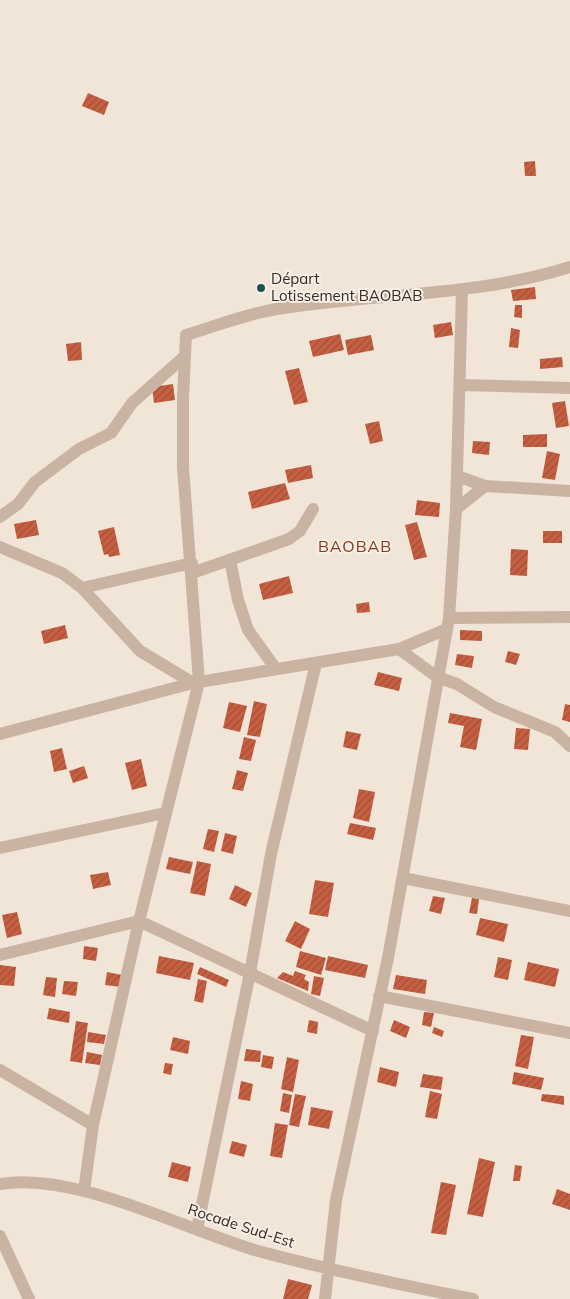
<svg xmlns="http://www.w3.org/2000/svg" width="570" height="1299" viewBox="0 0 570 1299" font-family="Mulish,sans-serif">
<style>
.building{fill:url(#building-hatch)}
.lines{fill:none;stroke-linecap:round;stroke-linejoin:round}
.minor{stroke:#c9b4a4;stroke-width:12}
.poi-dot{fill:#1c5255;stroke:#f9efe4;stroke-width:2}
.labels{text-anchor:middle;stroke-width:4;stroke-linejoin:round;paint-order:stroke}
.poi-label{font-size:15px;fill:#342a26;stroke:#f9efe4;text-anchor:start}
.street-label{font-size:15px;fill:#342a26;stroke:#f9efe4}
.neighbourhood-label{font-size:16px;letter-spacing:1px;fill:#83361f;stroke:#f9efe4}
</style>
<defs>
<pattern id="building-hatch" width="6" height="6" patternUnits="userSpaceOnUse" patternTransform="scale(1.25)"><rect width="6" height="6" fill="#c65f41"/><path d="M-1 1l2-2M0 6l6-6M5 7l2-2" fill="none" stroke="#a24f36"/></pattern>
</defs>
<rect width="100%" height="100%" fill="#f1e5d8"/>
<path class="building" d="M 88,93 L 109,102 L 104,115 L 82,106 Z
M 535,161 L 536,176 L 525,176 L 524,162 Z
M 535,287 L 536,299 L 513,301 L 511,290 Z
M 515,305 L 522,305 L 522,318 L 514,317 Z
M 451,322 L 453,335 L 435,338 L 433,325 Z
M 511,328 L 520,330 L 518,348 L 509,347 Z
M 340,334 L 344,350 L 313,357 L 309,341 Z
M 371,335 L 374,350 L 348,355 L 345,340 Z
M 81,342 L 82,360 L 68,361 L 66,344 Z
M 562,357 L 563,367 L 540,369 L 540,359 Z
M 299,368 L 308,402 L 294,405 L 285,371 Z
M 173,384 L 175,400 L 154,403 L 152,387 Z
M 565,401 L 569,426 L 556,428 L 552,403 Z
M 379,421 L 383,441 L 370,444 L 365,424 Z
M 547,434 L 547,447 L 523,447 L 523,435 Z
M 473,441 L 490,442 L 489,455 L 472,453 Z
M 547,451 L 560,454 L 555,480 L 542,478 Z
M 311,465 L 313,478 L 288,483 L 285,470 Z
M 285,483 L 290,499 L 252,509 L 248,492 Z
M 417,500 L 440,503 L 439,517 L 415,515 Z
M 36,520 L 39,535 L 17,539 L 14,524 Z
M 417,522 L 427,557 L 414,560 L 405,525 Z
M 114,527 L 120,555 L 109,557 L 108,554 L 104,555 L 98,531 Z
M 543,531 L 562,531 L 562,543 L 543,543 Z
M 511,549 L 528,550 L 527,576 L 510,575 Z
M 289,576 L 293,593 L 263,600 L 259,584 Z
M 369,602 L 370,612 L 357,613 L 356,604 Z
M 65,625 L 68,638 L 44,644 L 41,631 Z
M 460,630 L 482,631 L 482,641 L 460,640 Z
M 508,651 L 520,654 L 516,665 L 505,662 Z
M 457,654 L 474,656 L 472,668 L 455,665 Z
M 378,672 L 402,678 L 399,691 L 374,685 Z
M 254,701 L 267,704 L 260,737 L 247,735 Z
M 229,702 L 247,706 L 240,732 L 223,728 Z
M 565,704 L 570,705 L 570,722 L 562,720 Z
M 450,713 L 482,719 L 476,750 L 460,747 L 464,726 L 448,723 Z
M 516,728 L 530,729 L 528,750 L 514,749 Z
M 346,731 L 361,734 L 357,750 L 343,747 Z
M 244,737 L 256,740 L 251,761 L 239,759 Z
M 62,748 L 67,769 L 54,772 L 50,751 Z
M 141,759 L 147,786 L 132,790 L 125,763 Z
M 84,766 L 88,778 L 73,783 L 69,771 Z
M 237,770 L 248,773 L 243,791 L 232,789 Z
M 359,789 L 375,792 L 369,822 L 353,818 Z
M 350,823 L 376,828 L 373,840 L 347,834 Z
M 208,829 L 219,831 L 214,852 L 203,849 Z
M 225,833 L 237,836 L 233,854 L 221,851 Z
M 169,857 L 193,862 L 190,874 L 166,869 Z
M 197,861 L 211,864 L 205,896 L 190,893 Z
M 108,872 L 111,885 L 93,889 L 90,875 Z
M 315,880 L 334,883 L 328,917 L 309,914 Z
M 235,885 L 252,893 L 246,907 L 229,899 Z
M 433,896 L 445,898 L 441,914 L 429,911 Z
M 472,898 L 479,899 L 477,914 L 469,913 Z
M 17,912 L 22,934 L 7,938 L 2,915 Z
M 480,918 L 508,924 L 504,942 L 476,935 Z
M 295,921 L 310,929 L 301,949 L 285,941 Z
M 84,946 L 98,948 L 96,961 L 83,959 Z
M 300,951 L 326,958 L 321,975 L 296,967 Z
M 159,956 L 194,963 L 190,980 L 156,973 Z
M 328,956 L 368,965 L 365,978 L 325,970 Z
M 498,957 L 512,960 L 508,980 L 494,977 Z
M 528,962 L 559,969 L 555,987 L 524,980 Z
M 0,965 L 16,967 L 14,986 L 0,985 Z
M 200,967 L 229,980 L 226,987 L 197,974 Z
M 295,971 L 306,975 L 304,979 L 309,982 L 308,991 L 277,978 L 283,972 L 293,976 Z
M 107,972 L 122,975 L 121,987 L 105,985 Z
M 396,975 L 427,980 L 425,994 L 393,989 Z
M 314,976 L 324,978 L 320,996 L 311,994 Z
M 46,977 L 57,978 L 55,997 L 43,995 Z
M 198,979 L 207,981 L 203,1003 L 194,1001 Z
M 64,981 L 78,982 L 76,996 L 62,994 Z
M 49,1008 L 70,1012 L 69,1023 L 47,1019 Z
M 424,1012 L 434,1013 L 431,1027 L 422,1025 Z
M 309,1020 L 318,1022 L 317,1034 L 307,1032 Z
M 394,1020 L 410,1027 L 406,1038 L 390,1031 Z
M 76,1021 L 88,1023 L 82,1063 L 70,1061 Z
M 434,1027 L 444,1031 L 442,1037 L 432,1033 Z
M 88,1032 L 106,1035 L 104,1044 L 87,1042 Z
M 521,1035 L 534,1037 L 528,1069 L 515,1066 Z
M 173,1037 L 190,1041 L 188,1054 L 170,1050 Z
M 246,1049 L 261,1051 L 260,1062 L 244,1061 Z
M 87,1052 L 102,1055 L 100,1065 L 85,1063 Z
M 263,1055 L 274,1057 L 272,1069 L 261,1067 Z
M 287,1057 L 299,1060 L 293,1092 L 281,1089 Z
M 165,1063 L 173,1064 L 171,1075 L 163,1073 Z
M 380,1067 L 399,1072 L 396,1087 L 377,1082 Z
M 514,1072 L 544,1078 L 541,1090 L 512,1084 Z
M 423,1074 L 443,1077 L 441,1090 L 420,1087 Z
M 241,1081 L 253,1084 L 250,1101 L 238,1099 Z
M 430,1091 L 442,1094 L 437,1119 L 425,1117 Z
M 283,1093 L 292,1095 L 289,1113 L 280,1111 Z
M 295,1094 L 306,1096 L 299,1127 L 289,1125 Z
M 542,1094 L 564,1096 L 564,1105 L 541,1101 Z
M 311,1107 L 333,1111 L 329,1129 L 308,1125 Z
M 275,1123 L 288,1125 L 282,1158 L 270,1156 Z
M 232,1141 L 247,1145 L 244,1157 L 229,1153 Z
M 479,1158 L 495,1162 L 483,1217 L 467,1214 Z
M 172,1162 L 191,1167 L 188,1182 L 168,1177 Z
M 515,1165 L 522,1166 L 520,1181 L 513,1181 Z
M 441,1182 L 456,1185 L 446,1235 L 431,1233 Z
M 557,1189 L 570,1194 L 570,1210 L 552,1204 Z
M 288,1279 L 312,1285 L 308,1299 L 283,1299 Z"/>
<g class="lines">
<path class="minor" d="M 460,385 L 570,388
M 457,476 L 485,486 L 570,491
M 456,509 L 485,486
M 0,517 L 18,504 L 35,482 L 79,449 L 111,433 L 132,403 L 185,356
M 0,547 L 62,573 L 82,588 L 140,651 L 193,683
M 230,560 L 238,600 L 248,630 L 276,669
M 192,573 L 289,539 L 300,531 L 313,509
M 82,588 L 192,563
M 449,618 L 570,617
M 399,649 L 437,677 L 457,684 L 494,707 L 555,732 L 570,746
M 0,734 L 193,683 L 399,649 L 447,629
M 0,848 L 165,813
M 403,878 L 570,911
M 0,955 L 139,921 L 373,1031
M 379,996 L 570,1033
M 0,1070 L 93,1125
M 0,1184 C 75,1171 185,1230 258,1251 C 329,1270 401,1285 473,1299
M 84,1191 L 93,1125 L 139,921 L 199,682 L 183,467 L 183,398 L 186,335 C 216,326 246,314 277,309 C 374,293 476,297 570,267
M 197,1229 L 250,973 L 271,854 L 316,663
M 0,1236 L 29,1299
M 325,1299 L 336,1200 L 388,958 L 449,618 L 456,509 L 462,290"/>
</g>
<circle class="poi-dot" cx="261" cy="288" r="5"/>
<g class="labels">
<g class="poi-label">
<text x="271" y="284">Départ<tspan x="271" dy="17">Lotissement BAOBAB</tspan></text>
</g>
<g class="street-label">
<text transform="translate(241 1226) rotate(18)" y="5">Rocade Sud-Est</text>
</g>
<g class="neighbourhood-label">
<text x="355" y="552">BAOBAB</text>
</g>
</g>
</svg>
